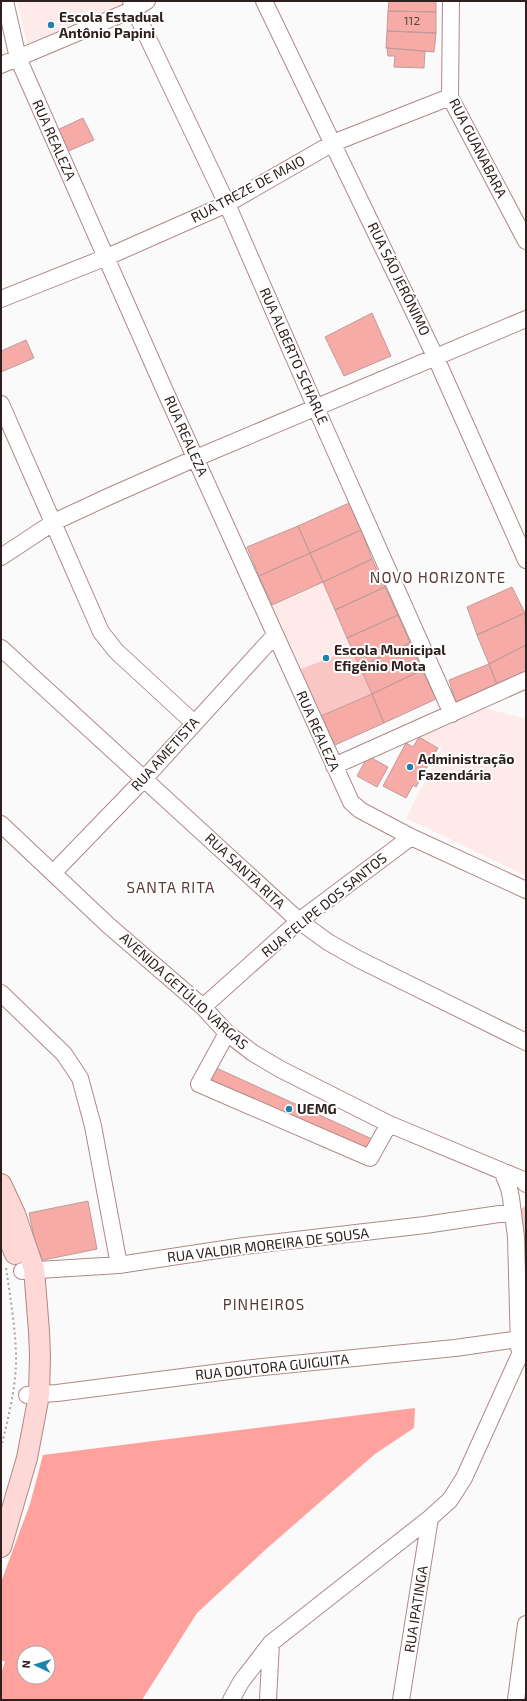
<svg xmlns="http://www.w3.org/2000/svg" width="527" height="1701" viewBox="0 0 527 1701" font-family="'Exo 2',sans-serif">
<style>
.built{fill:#feeae9}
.green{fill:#fac6c3}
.forest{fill:#ffa29e;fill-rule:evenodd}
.building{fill:#f6aba7;stroke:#c09b98}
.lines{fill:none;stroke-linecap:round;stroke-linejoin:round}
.minor-casing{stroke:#ae8987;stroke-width:18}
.major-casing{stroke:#b38784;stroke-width:22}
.path{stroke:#a8a2a2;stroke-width:2;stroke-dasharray:2 3;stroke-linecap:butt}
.minor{stroke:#fff;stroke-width:16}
.major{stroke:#fdd8d6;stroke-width:20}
.poi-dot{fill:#1d82ac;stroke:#fff;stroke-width:1.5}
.labels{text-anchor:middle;stroke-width:4;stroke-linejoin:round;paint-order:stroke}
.number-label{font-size:12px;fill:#604341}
.poi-label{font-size:14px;font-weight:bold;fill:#2e201f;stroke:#fff;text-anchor:start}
.street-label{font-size:14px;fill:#2e201f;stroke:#fff}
.neighbourhood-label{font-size:15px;letter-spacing:1px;fill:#5a3b39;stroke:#fff}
</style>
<rect width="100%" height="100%" fill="#fafafa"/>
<path class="built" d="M 17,1 L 129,1 L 130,4 L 28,45 Z
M 323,582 L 372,694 L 321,716 L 272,605 Z
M 481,707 L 526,719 L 526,876 L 406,818 L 442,748 L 419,737 Z"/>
<path class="green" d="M 352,649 L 372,694 L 321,716 L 301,669 Z
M 526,1206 L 526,1288 L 523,1281 L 520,1209 Z"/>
<path class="forest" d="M 415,1408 L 414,1428 L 375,1454 L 264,1551 L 197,1613 L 142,1700 L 1,1700 L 1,1673 L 5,1662 L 1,1660 L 1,1582 L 30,1504 L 43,1455 ZM 24,1653 L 48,1653 L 48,1677 L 24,1677 Z"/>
<path class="building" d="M 389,1 L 436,1 L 436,12 L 388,11 Z
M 388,11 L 436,12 L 436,33 L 387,31 Z
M 387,31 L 436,33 L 434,52 L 386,48 Z
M 387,48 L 425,51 L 424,68 L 394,67 L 395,56 L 388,56 Z
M 83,118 L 94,140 L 64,153 L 55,131 Z
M 372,313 L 391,356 L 344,376 L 325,337 Z
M 26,340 L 34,358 L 1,372 L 1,351 Z
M 349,503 L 361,530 L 310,553 L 298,526 Z
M 298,526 L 310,553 L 259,576 L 247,547 Z
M 361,530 L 372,559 L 323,582 L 310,553 Z
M 310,553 L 323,582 L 272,605 L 259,576 Z
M 372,559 L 385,587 L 335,610 L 323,582 Z
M 385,587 L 398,615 L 347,638 L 335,610 Z
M 512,587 L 525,613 L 477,635 L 467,607 Z
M 525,613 L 526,645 L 489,664 L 477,635 Z
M 398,615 L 410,643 L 360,667 L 347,638 Z
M 410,643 L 422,670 L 372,694 L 360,667 Z
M 526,645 L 526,676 L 499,690 L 489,664 Z
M 489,664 L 499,690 L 457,706 L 449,680 Z
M 422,670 L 436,699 L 384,723 L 372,694 Z
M 372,694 L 384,723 L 335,745 L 321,716 Z
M 419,737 L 438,748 L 416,787 L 413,785 L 406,798 L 383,786 L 406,743 L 413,747 Z
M 368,756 L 388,767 L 377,787 L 357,776 Z
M 212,1066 L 372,1139 L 367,1152 L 206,1080 Z
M 88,1201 L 97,1249 L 39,1261 L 29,1213 Z"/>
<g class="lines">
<g class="minor-casing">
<path id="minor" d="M 5,1 L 18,58 L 165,391 L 351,802 L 360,810 L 411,837 L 526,890
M 131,1 L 134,9 L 227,204 L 316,408 L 452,714
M 264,1 L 435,356 L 526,560
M 451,1 L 450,97 L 526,241
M 1,65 L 134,9 L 147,1
M 1,299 L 107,257 L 227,204 L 333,143 L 450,97
M 1,404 L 101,632 L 116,651 L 194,723
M 1,557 L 54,522 L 110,496 L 196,458 L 526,319
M 1,648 L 299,921 L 328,942 L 358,959 L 526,1042
M 334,766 L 526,680
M 1,824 L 108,925 L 203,1007 L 227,1033 L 253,1053 L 280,1069 L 389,1124 L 521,1179 L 526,1184
M 54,872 L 144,779 L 275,635
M 1,993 L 64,1054 L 80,1078 L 93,1126 L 119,1265
M 203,1007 L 299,921 L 411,837
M 227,1033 L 199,1084 L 370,1158 L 389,1124
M 502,1171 L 509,1188 L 511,1198 L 516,1237 L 519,1348
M 22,1271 L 119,1265 L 244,1246 L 425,1225 L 513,1212
M 27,1395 L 57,1393 L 253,1368 L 455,1348 L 526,1338
M 231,1700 L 241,1682 L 271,1643 L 430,1518 L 450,1500 L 464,1478 L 526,1341
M 268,1700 L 271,1643
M 401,1700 L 430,1518
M 516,1700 L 526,1624"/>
</g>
<g class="major-casing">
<path id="major" d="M 1,1184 L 15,1214 L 34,1269 L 39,1331 L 40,1356 L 39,1395 L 27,1458 L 1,1547
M 1,1219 L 15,1254"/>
</g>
<path class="path" d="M 1,1448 C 8,1419 17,1384 16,1354 C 15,1325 10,1296 6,1267"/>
<use href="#minor" class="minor"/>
<use href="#major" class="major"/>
</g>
<g class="poi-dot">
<circle cx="51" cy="25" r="4"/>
<circle cx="326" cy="658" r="4"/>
<circle cx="410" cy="767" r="4"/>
<circle cx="289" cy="1109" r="4"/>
</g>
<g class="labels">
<g class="number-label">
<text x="412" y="25">112</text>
</g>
<g class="poi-label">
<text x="59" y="22">Escola Estadual<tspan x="59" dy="16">Antônio Papini</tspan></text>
<text x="334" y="655">Escola Municipal<tspan x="334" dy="16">Efigênio Mota</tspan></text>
<text x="418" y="764">Administração<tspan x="418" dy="16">Fazendária</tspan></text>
<text x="297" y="1114">UEMG</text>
</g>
<g class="street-label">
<text transform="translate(54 140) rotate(66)" y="5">RUA REALEZA</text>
<text transform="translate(478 148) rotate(63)" y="5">RUA GUANABARA</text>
<text transform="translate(248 189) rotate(-28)" y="5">RUA TREZE DE MAIO</text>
<text transform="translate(399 279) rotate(64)" y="5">RUA SÃO JERÔNIMO</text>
<text transform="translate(294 356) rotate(66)" y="5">RUA ALBERTO SCHARLE</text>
<text transform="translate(186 436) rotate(66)" y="5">RUA REALEZA</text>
<text transform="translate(318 731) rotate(66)" y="5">RUA REALEZA</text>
<text transform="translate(165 754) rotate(-48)" y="5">RUA AMETISTA</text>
<text transform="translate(245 871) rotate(43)" y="5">RUA SANTA RITA</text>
<text transform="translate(324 905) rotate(-39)" y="5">RUA FELIPE DOS SANTOS</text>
<text transform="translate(184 991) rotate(42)" y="5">AVENIDA GETÚLIO VARGAS</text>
<text transform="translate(268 1245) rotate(-7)" y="5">RUA VALDIR MOREIRA DE SOUSA</text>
<text transform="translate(272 1367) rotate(-6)" y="5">RUA DOUTORA GUIGUITA</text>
<text transform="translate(416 1609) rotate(-81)" y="5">RUA IPATINGA</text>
</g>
<g class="neighbourhood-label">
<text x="438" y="583">NOVO HORIZONTE</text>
<text x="171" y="893">SANTA RITA</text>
<text x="264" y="1310">PINHEIROS</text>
</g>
</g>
<rect width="527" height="1701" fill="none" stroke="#2e201f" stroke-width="4"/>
<g transform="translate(36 1665) rotate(274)"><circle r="19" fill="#ffffff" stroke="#aba6a5"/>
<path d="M0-3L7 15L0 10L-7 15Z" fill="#1d82ac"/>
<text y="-6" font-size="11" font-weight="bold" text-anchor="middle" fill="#2e201f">N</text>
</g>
</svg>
